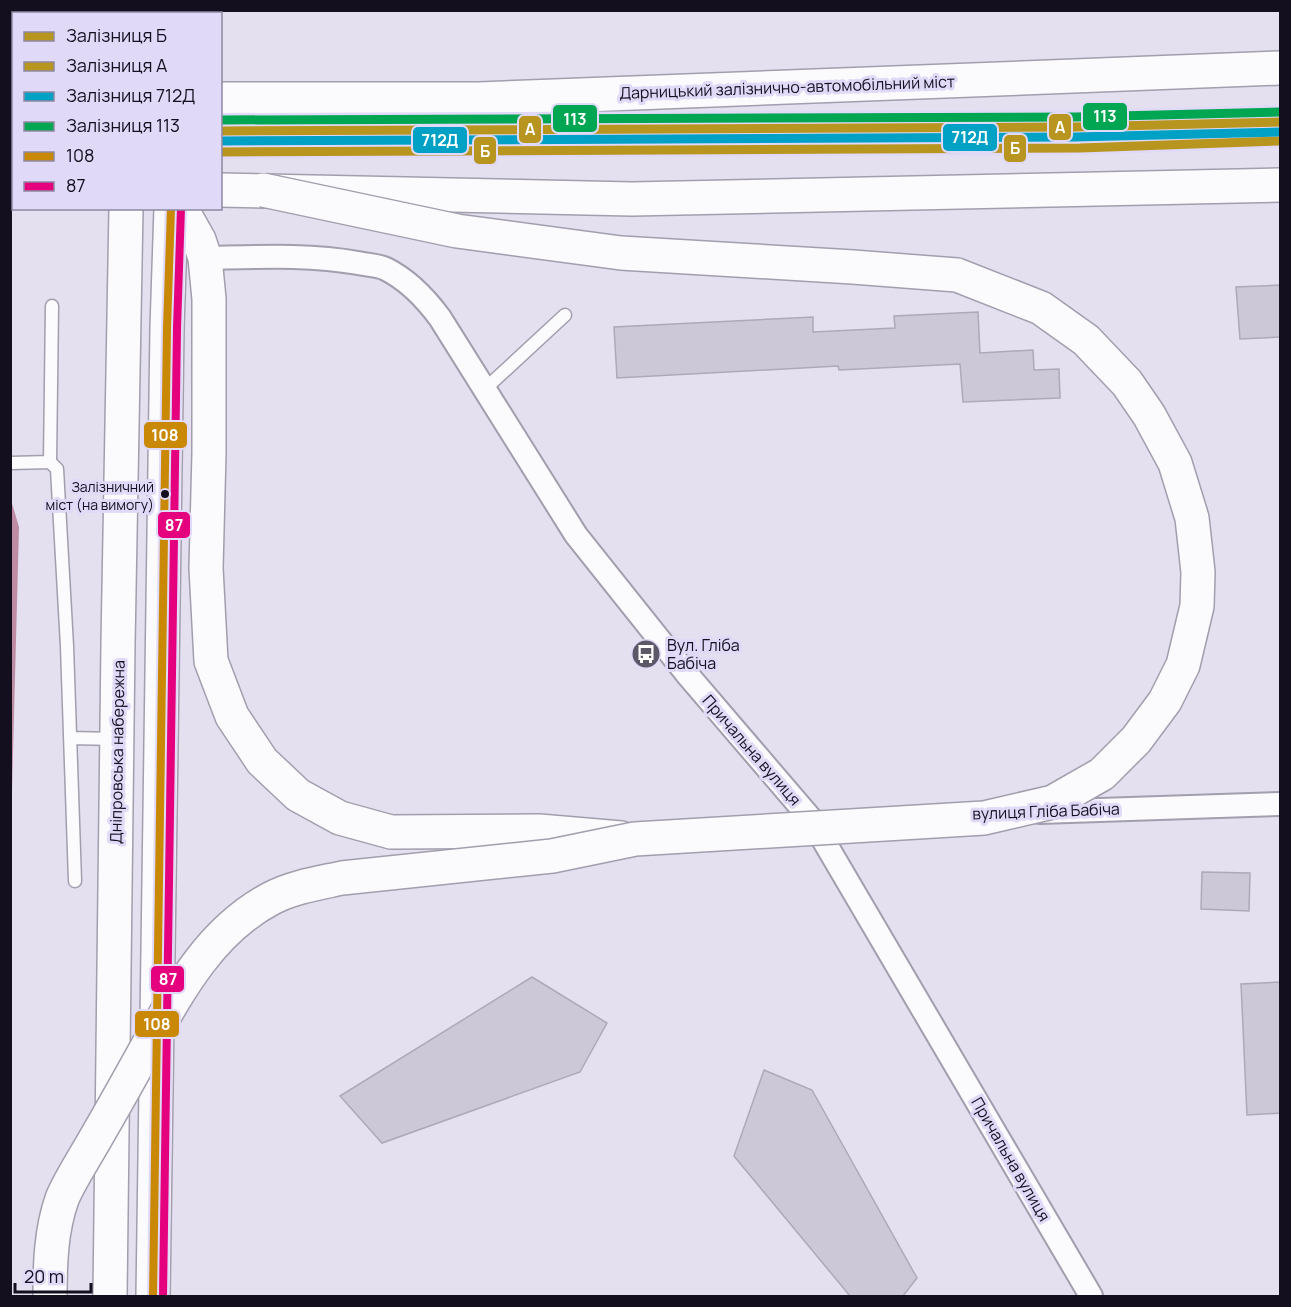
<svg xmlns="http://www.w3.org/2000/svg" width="1291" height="1307" viewBox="0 0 1291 1307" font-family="Manrope,sans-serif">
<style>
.water{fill:#be8da4}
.building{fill:#ccc8d8;stroke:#ada9b9;stroke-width:1.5}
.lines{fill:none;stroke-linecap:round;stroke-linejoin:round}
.service-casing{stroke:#a29ead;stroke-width:15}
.minor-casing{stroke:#a29ead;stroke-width:26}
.secondary-casing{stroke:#a29ead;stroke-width:36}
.primary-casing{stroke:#a29ead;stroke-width:36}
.service{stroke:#fbfafd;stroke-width:12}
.minor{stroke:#fbfafd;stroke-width:22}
.secondary{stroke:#fbfafd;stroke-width:33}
.primary{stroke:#fbfafd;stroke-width:33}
.secondary-bridge-casing{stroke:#a29ead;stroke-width:36;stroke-linecap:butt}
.secondary-bridge{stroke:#fbfafd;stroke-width:33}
.bus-1-casing{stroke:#e0d9f7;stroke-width:12}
.bus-2-casing{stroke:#e0d9f7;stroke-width:12}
.bus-1{stroke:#c98806;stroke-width:8}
.bus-2{stroke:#e5007d;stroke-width:8}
.rail-1-casing{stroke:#e0d9f7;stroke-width:14}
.rail-2-casing{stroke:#e0d9f7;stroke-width:14}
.rail-3-casing{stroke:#e0d9f7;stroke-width:14}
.rail-4-casing{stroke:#e0d9f7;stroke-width:14}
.rail-1{stroke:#b8951e;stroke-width:9}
.rail-2{stroke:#b8951e;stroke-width:9}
.rail-3{stroke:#01a1c5;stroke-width:9}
.rail-4{stroke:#00a651;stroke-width:9}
.bus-dot{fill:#130f1f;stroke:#e0d9f7;stroke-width:2}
.labels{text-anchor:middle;stroke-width:6;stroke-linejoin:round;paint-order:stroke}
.bus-label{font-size:14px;fill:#130f1f;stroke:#e0d9f7;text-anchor:end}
.street-label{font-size:16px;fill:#130f1f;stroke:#e0d9f7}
.poi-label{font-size:16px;fill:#130f1f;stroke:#e0d9f7;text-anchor:start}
.line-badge{stroke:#e0d9f7;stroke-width:2}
.badge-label{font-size:16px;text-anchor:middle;font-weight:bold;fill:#fff}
</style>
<rect width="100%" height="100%" fill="#e4e0f0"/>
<path class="water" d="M 11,500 L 19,527 L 11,830 L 10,500 Z"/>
<path class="building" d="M 1281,285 L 1281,337 L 1240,339 L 1236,287 Z
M 978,312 L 980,353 L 1033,350 L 1034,370 L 1059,369 L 1060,398 L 963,402 L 960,364 L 839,370 L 838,366 L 617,378 L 614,327 L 813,317 L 813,332 L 895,328 L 894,316 Z
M 1202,872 L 1250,873 L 1249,911 L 1201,909 Z
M 532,977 L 607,1023 L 580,1072 L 382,1143 L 340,1096 Z
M 1281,982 L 1281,1113 L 1247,1115 L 1241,984 Z
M 764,1070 L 812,1090 L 917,1278 L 903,1296 L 850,1296 L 734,1156 Z"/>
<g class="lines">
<g class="service-casing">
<path id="service" d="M 52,306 L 50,462 L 57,469 L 67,646 L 75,881
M 485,389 L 565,315
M 11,463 L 50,462
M 70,738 L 116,739"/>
</g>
<g class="minor-casing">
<path id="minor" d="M 205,258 C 256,257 309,254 358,263 C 367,265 378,265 386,269 C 408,280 426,299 440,318 L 576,535 L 686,673 L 811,819 L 1091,1296
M 1040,812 L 1280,804"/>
</g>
<g class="secondary-casing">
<path id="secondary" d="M 131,14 L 131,10
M 176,14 L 176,10
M 181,208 L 199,240 L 205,258 L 209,299 L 209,453 L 206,568 L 211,661 L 232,716 L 262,761 L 298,795 L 340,818 L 391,832 L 539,831 L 621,838
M 110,1296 L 118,644 L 126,208
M 153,1296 L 167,328 L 171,208"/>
</g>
<g class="primary-casing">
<path id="primary" d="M 220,99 L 479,99 L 1280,68
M 10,100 L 14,100
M 220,190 L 632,199 L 1280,185
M 10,191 L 14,191"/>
</g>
<use href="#service" class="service"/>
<use href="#minor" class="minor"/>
<use href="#secondary" class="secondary"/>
<use href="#primary" class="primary"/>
<g class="secondary-bridge-casing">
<path id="secondary-bridge" d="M 50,1296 C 50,1264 51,1230 62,1199 C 66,1189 72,1179 77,1170 C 99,1133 120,1096 141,1058 C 175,997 207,932 272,898 C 293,887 319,883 342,878 L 552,856 L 635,839 L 984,818 L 1053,802 L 1102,774 L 1136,740 L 1165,701 L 1183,665 L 1197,606 L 1198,572 L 1192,518 L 1175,463 L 1149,415 L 1127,383 L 1086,340 L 1041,308 L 957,275 L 853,267 L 621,253 L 457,231 L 263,190"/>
</g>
<use href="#secondary-bridge" class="secondary-bridge"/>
<g class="bus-1-casing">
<path id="bus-1" d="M 153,1296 L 167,328 L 171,208"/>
</g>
<g class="bus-2-casing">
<path id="bus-2" d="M 163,1296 L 177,328 L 181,208"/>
</g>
<use href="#bus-1" class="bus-1"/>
<use href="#bus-2" class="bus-2"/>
<g class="rail-1-casing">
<path id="rail-1" d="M 220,152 L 1080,148 L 1280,141"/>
</g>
<g class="rail-2-casing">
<path id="rail-2" d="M 220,131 L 1075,127 L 1280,122"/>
</g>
<g class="rail-3-casing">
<path id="rail-3" d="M 220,141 L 1075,137 L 1280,132"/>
</g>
<g class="rail-4-casing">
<path id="rail-4" d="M 220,120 L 1075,117 L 1280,112"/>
</g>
<use href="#rail-1" class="rail-1"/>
<use href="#rail-2" class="rail-2"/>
<use href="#rail-3" class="rail-3"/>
<use href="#rail-4" class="rail-4"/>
</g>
<defs>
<g id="bus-disc" transform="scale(1.5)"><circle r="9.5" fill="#5c5868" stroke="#e0d9f7"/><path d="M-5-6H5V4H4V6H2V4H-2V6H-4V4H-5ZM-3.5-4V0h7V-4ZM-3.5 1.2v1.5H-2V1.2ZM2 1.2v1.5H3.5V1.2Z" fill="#fff"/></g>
</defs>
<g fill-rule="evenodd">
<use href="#bus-disc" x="646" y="654"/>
</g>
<circle class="bus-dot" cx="165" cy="494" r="5"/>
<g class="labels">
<g class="bus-label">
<text x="154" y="492">Залізничний<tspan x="154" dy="18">міст (на вимогу)</tspan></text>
</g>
<g class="street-label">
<text transform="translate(787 87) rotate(-2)" y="6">Дарницький залізнично-автомобільний міст</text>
<text transform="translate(752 750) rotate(49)" y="6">Причальна вулиця</text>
<text transform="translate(117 752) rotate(-89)" y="6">Дніпровська набережна</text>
<text transform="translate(1046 811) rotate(-2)" y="6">вулиця Гліба Бабіча</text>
<text transform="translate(1011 1159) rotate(60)" y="6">Причальна вулиця</text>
</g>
<g class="poi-label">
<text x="667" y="651">Вул. Гліба<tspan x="667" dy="18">Бабіча</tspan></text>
</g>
</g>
<g class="line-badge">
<rect x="1082" y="102" width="46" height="29" rx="6" fill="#00a651"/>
<rect x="552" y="104" width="46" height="29" rx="6" fill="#00a651"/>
<rect x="1048" y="113" width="24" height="28" rx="6" fill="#b8951e"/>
<rect x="518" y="115" width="24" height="29" rx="6" fill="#b8951e"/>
<rect x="942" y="123" width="56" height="29" rx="6" fill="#01a1c5"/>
<rect x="412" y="126" width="56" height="28" rx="6" fill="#01a1c5"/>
<rect x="1003" y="134" width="24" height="29" rx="6" fill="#b8951e"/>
<rect x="473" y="136" width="24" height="29" rx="6" fill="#b8951e"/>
<rect x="143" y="421" width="45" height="28" rx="6" fill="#c98806"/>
<rect x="157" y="511" width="34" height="28" rx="6" fill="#e5007d"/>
<rect x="150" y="965" width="35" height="28" rx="6" fill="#e5007d"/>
<rect x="134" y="1010" width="46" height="28" rx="6" fill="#c98806"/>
</g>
<g class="badge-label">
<text x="1105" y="122">113</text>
<text x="575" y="125">113</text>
<text x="1060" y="133">A</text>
<text x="530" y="135">A</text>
<text x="970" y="143">712Д</text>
<text x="440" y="146">712Д</text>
<text x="1015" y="154">Б</text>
<text x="485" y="157">Б</text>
<text x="165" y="441">108</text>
<text x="174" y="531">87</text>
<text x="168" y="985">87</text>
<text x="157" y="1030">108</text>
</g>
<rect width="1291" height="1307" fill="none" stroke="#130f1f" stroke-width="24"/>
<rect x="12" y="12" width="210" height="198" fill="#e0d9f7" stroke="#8e88a1" stroke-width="1.5"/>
<rect x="24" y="32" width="30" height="9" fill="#b8951e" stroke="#8e88a1" stroke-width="1.5"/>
<text x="66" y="42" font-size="18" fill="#130f1f">Залізниця Б</text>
<rect x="24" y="62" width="30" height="9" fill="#b8951e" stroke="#8e88a1" stroke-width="1.5"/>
<text x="66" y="72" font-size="18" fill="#130f1f">Залізниця A</text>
<rect x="24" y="92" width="30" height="9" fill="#01a1c5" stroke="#8e88a1" stroke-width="1.5"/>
<text x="66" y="102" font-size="18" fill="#130f1f">Залізниця 712Д</text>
<rect x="24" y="122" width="30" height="9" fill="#00a651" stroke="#8e88a1" stroke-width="1.5"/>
<text x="66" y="132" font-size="18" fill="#130f1f">Залізниця 113</text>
<rect x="24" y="152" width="30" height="9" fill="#c98806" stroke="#8e88a1" stroke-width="1.5"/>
<text x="66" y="162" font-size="18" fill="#130f1f">108</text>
<rect x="24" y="182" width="30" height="9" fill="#e5007d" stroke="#8e88a1" stroke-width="1.5"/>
<text x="66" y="192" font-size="18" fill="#130f1f">87</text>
<path d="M15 1283v9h76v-9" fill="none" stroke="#130f1f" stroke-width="3"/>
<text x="24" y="1283" font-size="18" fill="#130f1f" stroke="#e0d9f7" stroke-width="4.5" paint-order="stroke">20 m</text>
</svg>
